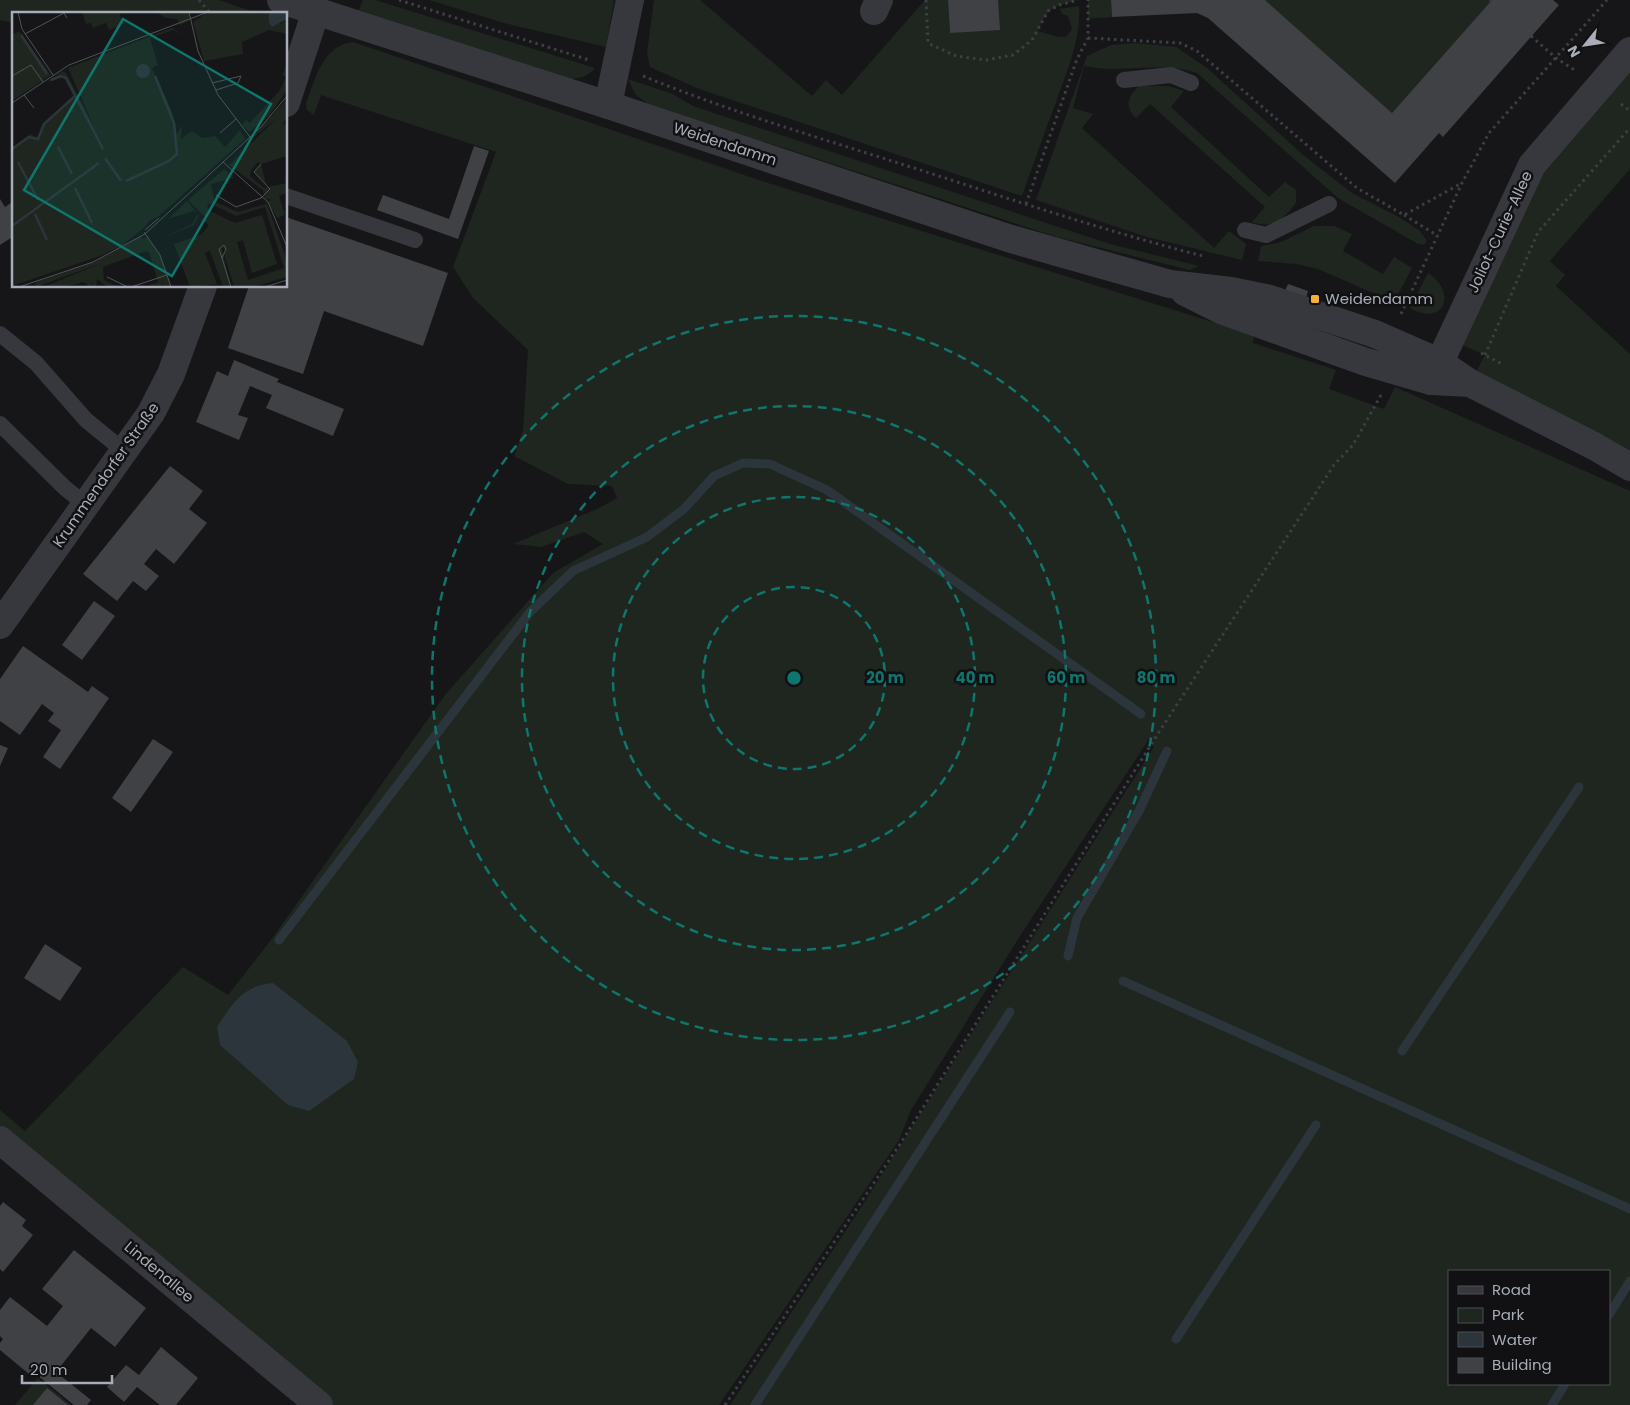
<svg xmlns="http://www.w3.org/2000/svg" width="1630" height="1405" viewBox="0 0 1630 1405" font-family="Poppins,sans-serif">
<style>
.green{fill:#1e261f;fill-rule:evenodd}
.water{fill:#2c353c}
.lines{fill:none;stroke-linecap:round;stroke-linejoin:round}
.stream{stroke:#2c353c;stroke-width:9}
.building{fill:#404145}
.path{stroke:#3d3f44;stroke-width:3;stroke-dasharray:2.5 4;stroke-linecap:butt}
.service{stroke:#37383d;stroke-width:16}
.minor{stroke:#37383d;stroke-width:28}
.tertiary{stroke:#37383d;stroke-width:28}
.ring{fill:none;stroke:#0f766e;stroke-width:2.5;stroke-dasharray:9 6}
.poi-dot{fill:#f2b134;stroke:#111113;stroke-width:2}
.labels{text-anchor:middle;stroke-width:5;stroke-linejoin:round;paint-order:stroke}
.street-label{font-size:15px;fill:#a8adb8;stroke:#111113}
.poi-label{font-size:15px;fill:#a8adb8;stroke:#111113;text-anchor:start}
.inset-river{fill:none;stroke:#2c353c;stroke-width:2.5}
.inset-road{fill:none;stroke:#505258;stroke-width:1}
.view{fill:#0f766e;fill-opacity:0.15;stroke:#0f766e;stroke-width:2.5}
.inset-edge{fill:none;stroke:#a8adb8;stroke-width:2.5}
.centre{fill:#0f766e;stroke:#111113;stroke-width:2.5}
.ring-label{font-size:15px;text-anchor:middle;font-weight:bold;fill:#0f766e;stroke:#111113;stroke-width:5;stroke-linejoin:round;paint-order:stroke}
</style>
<rect width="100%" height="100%" fill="#161618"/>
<path class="green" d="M 0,0 L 219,0 L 260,14 L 14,14 L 14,23 L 0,20 Z
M 363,0 L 375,0 L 595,68 C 588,76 582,78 571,79 L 359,10 Z
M 429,0 L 614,0 L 606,47 L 504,23 Z
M 654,0 L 700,0 L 812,96 L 826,80 L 842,95 L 925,0 L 948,0 L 950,33 L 998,0 L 1078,0 C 1055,6 1047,7 1038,31 L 1058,37 L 1066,37 L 1072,29 L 1068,16 L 1062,14 L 1060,9 L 1079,6 C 1081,40 1067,71 1056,102 C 1044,134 1033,165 1022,196 L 699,89 L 650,67 L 647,53 Z
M 1088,0 L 1111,0 L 1112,17 L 1088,19 Z
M 1265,0 L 1492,0 L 1392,113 Z
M 353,42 L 759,180 L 1254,335 L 1253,343 L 1336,370 L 1329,389 L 1384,409 L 1395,387 L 1630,491 L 1630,1405 L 730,1405 L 860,1209 L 1154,747 L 1149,739 L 1020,936 L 911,1110 L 899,1140 L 719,1405 L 330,1405 L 0,1129 L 0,1110 L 25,1131 L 183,967 L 228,995 L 271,940 L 445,695 L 553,573 L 603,544 L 584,532 L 541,547 L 513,544 L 597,509 L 617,498 L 612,486 L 568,484 L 514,456 L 523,430 L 528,350 L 473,298 L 453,267 L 496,152 L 321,95 L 314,115 L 307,110 L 306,104 C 315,79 322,46 353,42 ZM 1449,1271 L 1609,1271 L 1609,1384 L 1449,1384 Z
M 1135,43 L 1176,47 L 1207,68 L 1302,154 L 1352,193 L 1397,216 L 1420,231 L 1427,241 L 1424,245 L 1418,244 L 1338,198 L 1197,73 C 1161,61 1121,74 1084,66 L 1073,108 L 1093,114 L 1082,128 L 1214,248 L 1229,231 L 1246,244 L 1242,260 L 1147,237 L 1036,200 L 1087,56 L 1111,45 Z
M 1630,51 L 1630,169 L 1550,261 L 1565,275 L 1556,286 L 1630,354 L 1630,467 L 1470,383 L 1485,355 L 1451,340 L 1498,235 Z
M 628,79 L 673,94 L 693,106 L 1110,244 L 1199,266 L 1190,270 L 1057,237 L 648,104 L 635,94 Z
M 1139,86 L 1169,86 L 1184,91 L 1171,107 L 1269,197 L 1285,182 L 1296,190 L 1296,203 C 1283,220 1273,229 1252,222 L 1265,207 L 1150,104 L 1136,118 C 1124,107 1128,96 1139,86 Z
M 1314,226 L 1334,226 L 1352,234 L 1343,251 L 1383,274 L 1394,257 L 1412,268 L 1394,302 L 1318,269 L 1296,264 L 1258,261 L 1261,246 L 1281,242 Z
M 1428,273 C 1458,292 1444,328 1410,308 Z
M 38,1378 L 71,1405 L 15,1405 Z"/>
<path class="water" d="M 273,983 L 347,1041 L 358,1062 L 354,1079 L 309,1111 L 288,1105 L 220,1045 L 217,1027 C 233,1003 242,986 273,983 Z"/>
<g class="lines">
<path class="stream" d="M 279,940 L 530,612 L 573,571 L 647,537 L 684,509 L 714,476 L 743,463 L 770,464 L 827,490 L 1141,714
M 1068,956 L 1077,918 L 1139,811 L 1167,751
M 1123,981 L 1630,1209
M 1402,1051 L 1579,787
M 1609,1315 L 1630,1281
M 1176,1339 L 1316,1125
M 755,1405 L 1010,1012
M 1552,1405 L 1565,1384"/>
</g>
<path class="building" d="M 948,0 L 998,0 L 1000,30 L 950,33 Z
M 1111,0 L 1265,0 L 1392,113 L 1492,0 L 1553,0 L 1559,5 L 1443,137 L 1439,133 L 1395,183 L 1208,18 L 1197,13 L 1112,17 Z
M 474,146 L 489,151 L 458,239 L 377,210 L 383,195 L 449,219 Z
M 0,199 L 5,207 L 14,201 L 14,236 L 0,245 Z
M 286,217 L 448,273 L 423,346 L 324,311 L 303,374 L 228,348 L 249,286 L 286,286 Z
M 1288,284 L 1308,291 L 1306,298 L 1285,291 Z
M 234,360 L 279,379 L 277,382 L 344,409 L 333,436 L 266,408 L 272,395 L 250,386 L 238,415 L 248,418 L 239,440 L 196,422 L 217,371 L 228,376 Z
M 170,466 L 203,491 L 189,509 L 207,523 L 174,564 L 156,549 L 144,564 L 159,576 L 146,591 L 133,581 L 117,601 L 83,574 Z
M 94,601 L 115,616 L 82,660 L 62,645 Z
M 23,646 L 88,692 L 92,686 L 109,698 L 60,769 L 43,757 L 61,730 L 48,721 L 54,713 L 42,704 L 20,735 L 0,721 L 0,679 Z
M 153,739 L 173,752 L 131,812 L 112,798 Z
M 0,745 L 8,748 L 0,766 Z
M 45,944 L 82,968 L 60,1001 L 24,978 Z
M 3,1202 L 26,1220 L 22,1226 L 33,1235 L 3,1272 L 0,1269 L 0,1206 Z
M 74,1250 L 146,1308 L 115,1347 L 91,1328 L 56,1372 L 91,1400 L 87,1405 L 74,1405 L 32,1371 L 29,1374 L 0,1350 L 0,1343 L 3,1339 L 0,1336 L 0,1310 L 10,1297 L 47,1326 L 63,1306 L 42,1289 Z
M 161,1347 L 198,1378 L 176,1405 L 160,1405 L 137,1387 L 124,1402 L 107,1387 L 126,1365 L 139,1375 Z
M 47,1388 L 68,1405 L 33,1405 Z"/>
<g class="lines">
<path class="path" d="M 199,0 L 211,14
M 399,0 L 589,60
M 926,0 L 928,43 L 956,56 L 986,60 L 1013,55 L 1032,40 L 1048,11 L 1059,5 L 1078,0
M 1490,0 L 1491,1
M 1531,36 L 1556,58 L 1576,71
M 1088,38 L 1180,43 L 1197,51 L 1357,188 L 1404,215 L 1462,183
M 643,76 C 731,112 823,139 914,168 C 1010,199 1105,231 1203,256
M 1621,104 L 1630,111
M 1026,204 L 1077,59 L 1088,38 L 1088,0
M 1404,215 L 1438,236
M 1401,314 L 1462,183 L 1489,133 L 1607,0
M 1481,353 L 1504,365
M 1485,355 L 1538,232 L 1630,128
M 725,1405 L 902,1141 L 1159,732 L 1334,465 L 1353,445 L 1381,395"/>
<path class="service" d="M 1124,80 L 1171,75 L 1191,83
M 286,196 L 415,240
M 1245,230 L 1266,235 L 1329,204
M 0,334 L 36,363 L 86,420 L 124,451
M 0,424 L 65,488 L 86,505"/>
<path class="minor" d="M 874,11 L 879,0
M 286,103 L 316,11
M 608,105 L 630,0
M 1431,381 L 1532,165 L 1630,51
M 0,625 L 151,413 L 171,374 L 203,286
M 0,1140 L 319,1405"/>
<path class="tertiary" d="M 281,0 L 608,105 L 1011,239 L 1170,284 L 1231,291 L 1270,299 L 1375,334 L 1439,362 L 1470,383 L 1594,446 L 1630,467
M 1185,292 L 1221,310 L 1366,362 L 1431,381 L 1470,383"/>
</g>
<g class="ring">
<circle cx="794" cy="678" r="91"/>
<circle cx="794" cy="678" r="181"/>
<circle cx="794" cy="678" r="272"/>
<circle cx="794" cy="678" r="362"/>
</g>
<rect class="poi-dot" x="1310" y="294" width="10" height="10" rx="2.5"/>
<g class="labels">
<g class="street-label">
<text transform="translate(725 144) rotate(18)" y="5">Weidendamm</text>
<text transform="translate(1500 232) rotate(-65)" y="5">Joliot-Curie-Allee</text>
<text transform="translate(106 475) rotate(-55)" y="5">Krummendorfer Straße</text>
<text transform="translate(159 1272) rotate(40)" y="5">Lindenallee</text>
</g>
<g class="poi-label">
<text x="1325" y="304">Weidendamm</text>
</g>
</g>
<g transform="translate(12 12)">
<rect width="275" height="275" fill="#161618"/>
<path d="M 70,0 L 107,0 L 111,12 L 97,18 L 94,11 L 81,16 L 79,11 L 74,12 ZM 144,0 L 177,0 L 178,8 L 168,13 L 165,7 L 154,6 ZM 196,0 L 257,0 L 268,12 L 275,7 L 275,22 L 257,18 L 230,30 L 231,42 L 192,49 L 181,10 ZM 160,16 L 171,23 L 161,18 L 138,26 L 146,53 L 140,56 L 159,97 L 165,122 L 170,113 L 169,127 L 180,119 L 190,126 L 203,124 L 213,135 L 228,118 L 233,127 L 147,204 L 137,209 L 133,215 L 109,234 L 88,244 L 0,274 L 0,136 L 18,122 L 26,126 L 30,114 L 62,85 L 52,65 L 35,70 L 50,59 L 54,61 L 81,112 L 56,56 ZM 7,19 L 39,63 L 0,89 L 0,23 ZM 275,53 L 275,78 L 257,104 L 237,120 L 230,113 L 234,108 L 238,111 L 268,78 L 274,65 L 270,63 ZM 275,87 L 275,104 L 271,112 L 275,114 L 275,144 L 249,152 L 254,172 L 242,160 L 249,153 L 246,150 L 239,158 L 238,164 L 252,176 L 275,171 L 275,181 L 267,184 L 273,203 L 265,206 L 256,190 L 259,187 L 253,187 L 251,178 L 217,153 L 265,106 L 238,128 ZM 212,157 L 222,166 L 199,172 L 203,190 L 226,200 L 254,192 L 254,189 L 275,249 L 275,265 L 240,275 L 222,275 L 212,242 L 214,239 L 209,234 L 219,275 L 211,275 L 198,239 L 193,241 L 205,272 L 178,275 L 162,232 L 188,223 L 195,216 L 196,212 L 189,208 L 193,205 L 176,188 ZM 197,191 L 224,204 L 253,195 L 272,256 L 236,268 L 225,230 L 231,228 L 240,261 L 265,252 L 250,203 L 223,211 L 200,200 L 195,196 ZM 175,189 L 187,203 L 182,213 L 147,228 L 180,212 L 186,202 L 182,199 L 156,207 ZM 129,224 L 131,227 L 135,224 L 148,243 L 159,275 L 151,275 L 151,271 L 149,275 L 132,275 L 146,270 L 137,240 L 134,239 L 91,255 L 92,268 L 107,275 L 95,275 L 85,267 L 84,275 L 79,275 L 83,265 L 78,275 L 72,270 L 52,275 L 31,275 L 90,251 L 24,275 L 23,270 L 81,250 Z" fill="#1e261f" fill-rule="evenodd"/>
<path d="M 257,0 L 275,0 L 275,7 L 260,15 L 257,10 ZM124 59a7 7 0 1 1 14 0a7 7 0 1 1-14 0Z" fill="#2c353c"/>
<path class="inset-river" d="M 9,23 L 35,62M 39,68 L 49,64 L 54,66 L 91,137M 46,135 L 60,162M 0,137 L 17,125 L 26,127 L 32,112 L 63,84M 93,146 L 109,169M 6,150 L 26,188M 114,169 L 157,149 L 165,142 L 162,111 L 143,64M 63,176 L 80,211M 23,202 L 35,228M 0,214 L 87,151"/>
<path class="inset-road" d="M 6,0 L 10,17 L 41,63M 177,0 L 186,39 L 206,83 L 238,125M 13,22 L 52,1 L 55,6M 0,64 L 19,53 L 31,70M 200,71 L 229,64 L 226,71 L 204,78M 12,83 L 22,96M 0,91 L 57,53 L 196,0M 208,121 L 224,107M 211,150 L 256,190 L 275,235M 204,183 L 224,195 L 249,186 L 258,177 L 242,160 L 249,152M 133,218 L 147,206M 132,220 L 148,243 L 159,275M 210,246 L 214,237 L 212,233 L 207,237 L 210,246 L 219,275M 95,265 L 116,275M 7,275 L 81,250 L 133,222 L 249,115 L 275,84M 119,275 L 155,263M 253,275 L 275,268"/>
<path class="view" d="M 111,7 L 259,92 L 160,264 L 12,178 Z"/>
<rect width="275" height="275" class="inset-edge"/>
</g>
<circle cx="794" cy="678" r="8" class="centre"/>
<g class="ring-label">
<text x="885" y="683">20 m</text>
<text x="975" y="683">40 m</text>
<text x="1066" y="683">60 m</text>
<text x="1156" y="683">80 m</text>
</g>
<rect x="1448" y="1270" width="162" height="115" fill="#111113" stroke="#4d4f55"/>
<rect x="1458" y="1286" width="25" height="8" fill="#37383d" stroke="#4d4f55"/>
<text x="1492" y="1295" font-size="15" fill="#a8adb8">Road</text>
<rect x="1458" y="1308" width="25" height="15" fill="#1e261f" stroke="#4d4f55"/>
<text x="1492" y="1320" font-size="15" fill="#a8adb8">Park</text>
<rect x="1458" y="1332" width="25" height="15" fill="#2c353c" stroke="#4d4f55"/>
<text x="1492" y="1345" font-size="15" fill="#a8adb8">Water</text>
<rect x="1458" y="1358" width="25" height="15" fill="#404145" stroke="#4d4f55"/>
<text x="1492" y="1370" font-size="15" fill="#a8adb8">Building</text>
<g transform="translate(1585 45) rotate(240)" stroke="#111113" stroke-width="4" paint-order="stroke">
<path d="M0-4L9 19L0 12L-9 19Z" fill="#a8adb8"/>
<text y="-8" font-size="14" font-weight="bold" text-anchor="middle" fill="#a8adb8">N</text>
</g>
<path d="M22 1375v8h90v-8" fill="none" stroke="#a8adb8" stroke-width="2.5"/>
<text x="30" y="1375" font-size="15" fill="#a8adb8" stroke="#111113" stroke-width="4" paint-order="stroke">20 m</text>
</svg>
